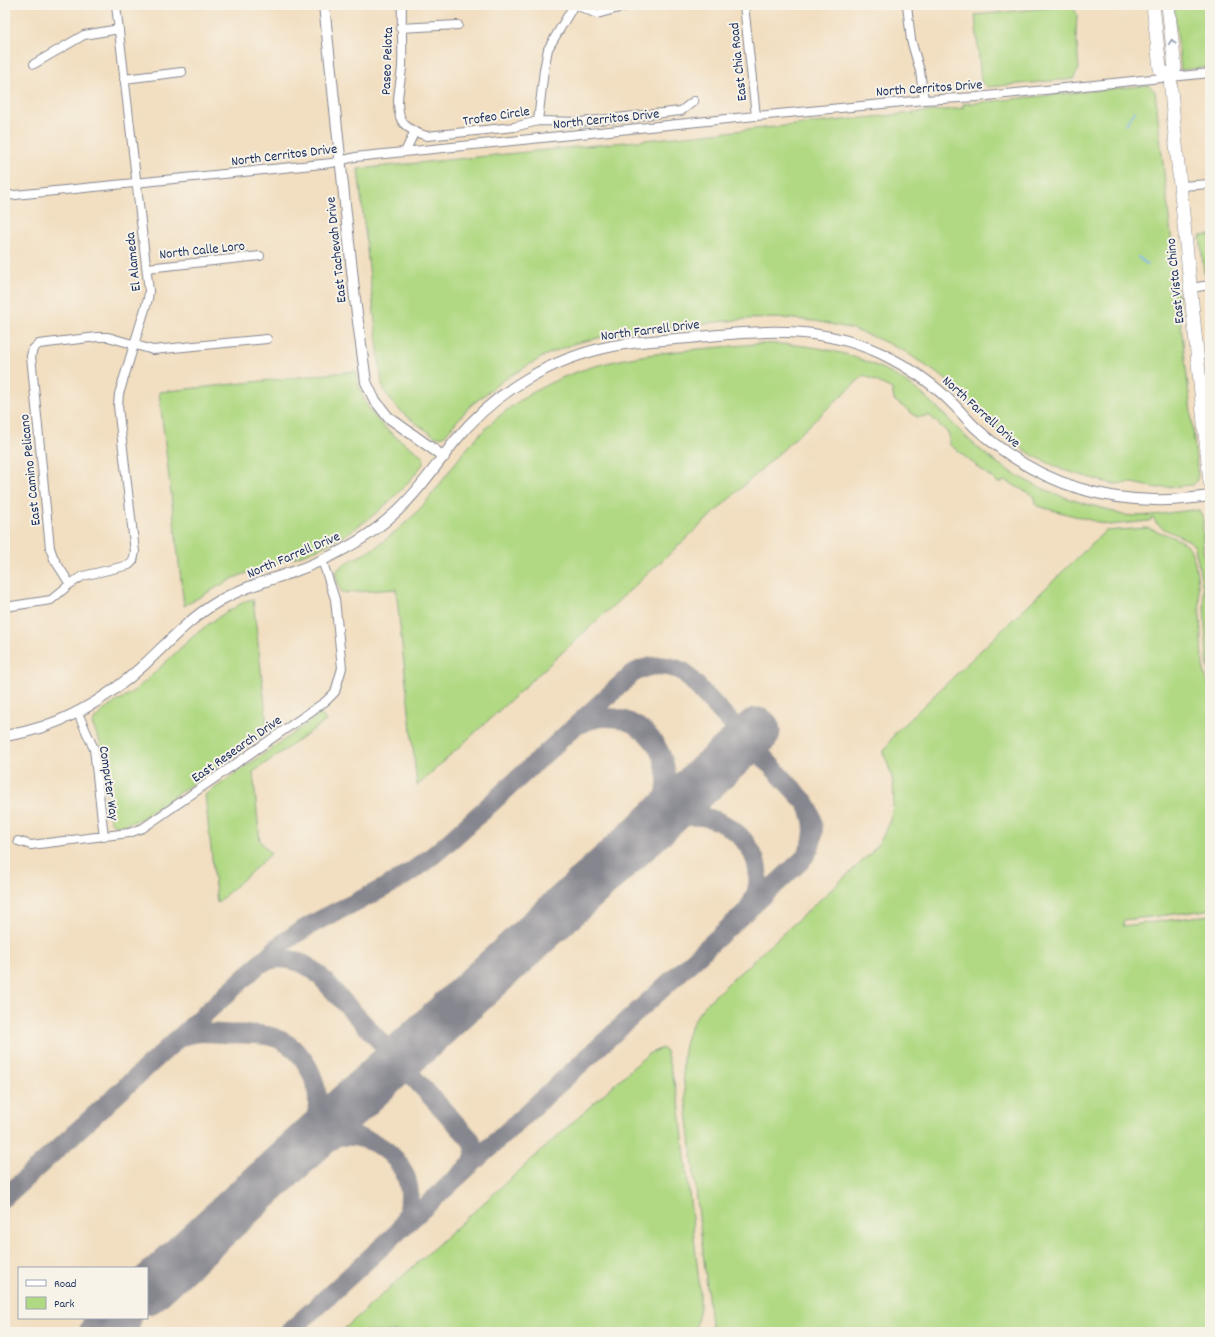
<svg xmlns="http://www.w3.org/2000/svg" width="1215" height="1337" viewBox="0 0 1215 1337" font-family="Dekko,sans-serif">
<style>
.green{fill:#b1d983;stroke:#668470}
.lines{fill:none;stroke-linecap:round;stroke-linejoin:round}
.stream{stroke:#7fb5ee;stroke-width:2}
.taxiway{stroke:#86868f;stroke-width:19}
.runway{stroke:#86868f;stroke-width:47}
.minor-casing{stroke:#86868f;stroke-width:10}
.tertiary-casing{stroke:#86868f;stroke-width:12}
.primary-casing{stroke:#86868f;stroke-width:14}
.minor{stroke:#fff;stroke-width:8}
.tertiary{stroke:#fff;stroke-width:10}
.primary{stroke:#fff;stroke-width:13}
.oneway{stroke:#8d97ae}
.labels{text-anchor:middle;stroke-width:4;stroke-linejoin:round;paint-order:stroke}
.street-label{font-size:14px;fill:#1b2f5e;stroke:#f7f3e8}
</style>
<rect width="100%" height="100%" fill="#f7f3e8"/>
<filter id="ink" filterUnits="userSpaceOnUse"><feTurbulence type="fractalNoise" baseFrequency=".025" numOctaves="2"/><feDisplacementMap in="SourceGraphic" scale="8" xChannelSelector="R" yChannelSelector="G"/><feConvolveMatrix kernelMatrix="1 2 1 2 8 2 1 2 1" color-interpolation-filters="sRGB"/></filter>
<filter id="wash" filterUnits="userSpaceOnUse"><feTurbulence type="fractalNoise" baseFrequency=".012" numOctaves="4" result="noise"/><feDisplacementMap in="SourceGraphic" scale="16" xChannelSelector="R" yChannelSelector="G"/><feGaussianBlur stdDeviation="0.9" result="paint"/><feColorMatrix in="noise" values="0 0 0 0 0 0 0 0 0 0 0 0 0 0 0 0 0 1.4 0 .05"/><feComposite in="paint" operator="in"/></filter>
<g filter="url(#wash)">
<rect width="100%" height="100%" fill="#f2dec0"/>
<path class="green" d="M 1174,5 L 1210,5 L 1210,67 L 1181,70 Z
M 1066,6 L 1073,7 L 1077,14 L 1076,33 L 1079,69 L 1073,79 L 987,87 L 981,82 L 975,15 Z
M 1149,85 L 1155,91 L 1176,280 L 1169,281 L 1170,288 L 1177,288 L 1198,475 L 1196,482 L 1193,485 L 1157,488 L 1133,483 L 1112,484 L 1063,470 L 1034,456 L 1005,437 L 944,378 L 904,351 L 876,338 L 849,328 L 815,321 L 784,318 L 746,319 L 625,332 L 576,343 L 546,355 L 505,379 L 470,406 L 444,436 L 436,437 C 415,422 392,410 382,385 L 358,169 L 963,108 L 963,104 Z
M 1210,235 L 1210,278 L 1210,276 L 1206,276 L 1204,273 L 1200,236 Z
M 755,344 C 810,342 864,353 910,385 C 936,403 954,427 977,447 C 1015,480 1058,498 1106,509 C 1113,511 1117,514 1124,515 C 1145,518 1171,512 1193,510 L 1199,511 L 1203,518 L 1203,552 L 1207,567 L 1210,592 L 1210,676 L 1207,659 L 1203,588 L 1195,547 L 1190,541 L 1166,530 L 1156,523 L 1153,518 L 1149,521 L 1109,525 L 1037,506 L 1034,496 L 1006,481 L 998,483 L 949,444 L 949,434 L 930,416 L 917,417 L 894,400 L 892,389 L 864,375 L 417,786 L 396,589 L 341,593 L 335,573 C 343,562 357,558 368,552 C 384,542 399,529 413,516 C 438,491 455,459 480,434 C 558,354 651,354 755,344 Z
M 356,371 C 362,416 388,432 423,456 L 423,464 C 396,500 361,529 320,548 C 292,560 262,566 234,578 C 217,587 200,597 184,606 L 159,392 Z
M 1146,528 C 1157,531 1180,538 1188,546 C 1201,559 1200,636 1202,657 C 1203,668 1206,679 1210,690 L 1210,909 L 1200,911 L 1124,920 L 1123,926 L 1210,915 L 1210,1332 L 712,1332 L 683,1075 C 682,1046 688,1022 709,1001 L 870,854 C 896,825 901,788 883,753 L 895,733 L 1105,531 Z
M 253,599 L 268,732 L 142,818 C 133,822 116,830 110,821 L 101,744 L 92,724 C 99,709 122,700 135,690 C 168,663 195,628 234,608 C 240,604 246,600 253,599 Z
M 321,714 L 326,721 L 253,772 L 260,841 L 271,854 L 217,903 L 205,795 Z
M 662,1048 L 666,1051 L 679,1102 L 700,1291 L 700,1307 L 695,1332 L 341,1332 L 648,1054 Z"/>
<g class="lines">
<path class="stream" d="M 1126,124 L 1135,111
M 1138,257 L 1148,265"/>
<path class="taxiway" d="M 580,724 C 629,700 676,746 665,796 C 661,812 651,823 642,836
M 648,832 C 662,823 676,816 694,816 C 739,817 776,866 749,907
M 260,964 C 281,954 300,959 317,973 L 471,1140 L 475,1152 L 472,1164
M 179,1038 C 196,1030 213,1033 231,1034 C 245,1034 262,1033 276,1038 C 307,1050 324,1089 315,1120 C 312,1133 304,1144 296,1154
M 298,1153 C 313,1144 328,1136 346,1136 C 393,1138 426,1184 401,1227
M 5,1197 L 279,946 C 315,918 350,907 389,885 C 412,873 432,857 451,840 L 632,674 C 650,663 666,664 684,672 L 806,803 C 817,822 816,845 801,861 L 289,1332"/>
<path class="runway" d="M 147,1291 L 757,731
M 103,1332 L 118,1318"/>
</g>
</g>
<g filter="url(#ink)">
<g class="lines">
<g class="minor-casing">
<path id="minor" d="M 402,5 C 401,26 403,46 402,67 C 401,84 395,100 400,117 C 404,128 416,133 427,136 L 514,127 L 538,121 L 580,122 L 681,111 L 694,101
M 576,5 L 597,14 L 630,5
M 744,5 L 756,116
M 907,5 L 911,40 L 920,71 L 924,100
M 400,28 L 458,25
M 34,64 L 84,35 L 119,29
M 124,79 L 182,72
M 538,121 L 544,70 L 548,49 L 574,5
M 405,152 L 414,133
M 1181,186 L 1210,184
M 5,196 L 332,163 L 355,157 L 756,116 L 924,100 L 977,97 L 1210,73
M 147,268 L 260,256
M 1191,288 L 1210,285
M 1202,387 L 1210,387
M 70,584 L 54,559 L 50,548 L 31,356 L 33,349 L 39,344 L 97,337 L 108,337 L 153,350 L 267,339
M 5,607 L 51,600 L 70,584 L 83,576 L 129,565 L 133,561 L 135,552 L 118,406 L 119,394 L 148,299 L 149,291 L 116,5
M 77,711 L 94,749 L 104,837
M 18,841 L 31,845 L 129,833 L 143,828 L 326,701 L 335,692 L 342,668 L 335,599 L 322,560"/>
</g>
<g class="tertiary-casing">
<path id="tertiary" d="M 324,5 L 355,299 L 366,382 L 374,399 L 388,417 L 444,457
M 5,736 C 58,728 106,700 145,664 C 169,641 190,618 219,601 C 242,588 266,581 290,573 C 324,561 359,544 387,520 C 415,497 433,469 455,441 C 494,392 552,358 613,346 C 638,341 664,340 689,338 C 757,331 816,324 880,353 C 907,366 933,383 954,405 C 962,413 969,422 978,430 C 1028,475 1087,499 1155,500 C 1173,501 1192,498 1210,496"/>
</g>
<g class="primary-casing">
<path id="primary" d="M 1153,5 L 1160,69 L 1170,77
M 1168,5 L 1175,68 L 1170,77 L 1174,125 L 1210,482"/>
</g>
<use href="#minor" class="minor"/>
<use href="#tertiary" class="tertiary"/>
<use href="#primary" class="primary"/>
</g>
<defs><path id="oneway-chevron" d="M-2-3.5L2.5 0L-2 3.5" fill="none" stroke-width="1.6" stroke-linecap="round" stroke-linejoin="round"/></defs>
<use class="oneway" href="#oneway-chevron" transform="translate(1172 42) rotate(-96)"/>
</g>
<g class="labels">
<g class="street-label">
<text transform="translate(386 61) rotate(-88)" y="5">Paseo Pelota</text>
<text transform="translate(737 62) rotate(-96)" y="5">East Chia Road</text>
<text transform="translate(929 87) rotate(-4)" y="5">North Cerritos Drive</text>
<text transform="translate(496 115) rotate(-9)" y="5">Trofeo Circle</text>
<text transform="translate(606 118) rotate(-6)" y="5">North Cerritos Drive</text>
<text transform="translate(284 154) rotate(-7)" y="5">North Cerritos Drive</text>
<text transform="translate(202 249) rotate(-6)" y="5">North Calle Loro</text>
<text transform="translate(335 250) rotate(-96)" y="5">East Tachevah Drive</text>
<text transform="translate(132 262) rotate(-96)" y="5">El Alameda</text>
<text transform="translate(1174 281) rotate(-96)" y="5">East Vista Chino</text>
<text transform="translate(650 329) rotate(-7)" y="5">North Farrell Drive</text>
<text transform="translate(982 411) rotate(42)" y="5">North Farrell Drive</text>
<text transform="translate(29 470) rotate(-96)" y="5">East Camino Pelicano</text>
<text transform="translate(293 554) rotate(-23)" y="5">North Farrell Drive</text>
<text transform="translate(236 748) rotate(-35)" y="5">East Research Drive</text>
<text transform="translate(110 783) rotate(82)" y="5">Computer Way</text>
</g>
</g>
<rect width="1215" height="1337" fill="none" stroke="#f7f3e8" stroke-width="20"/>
<rect x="18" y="1267" width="130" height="52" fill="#f7f3e8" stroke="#9fa5b1"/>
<rect x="26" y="1280" width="20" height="6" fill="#ffffff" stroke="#9fa5b1"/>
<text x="54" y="1287" font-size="12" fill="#1b2f5e">Road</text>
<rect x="26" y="1297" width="20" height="12" fill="#b1d983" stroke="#9fa5b1"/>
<text x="54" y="1307" font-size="12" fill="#1b2f5e">Park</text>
</svg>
